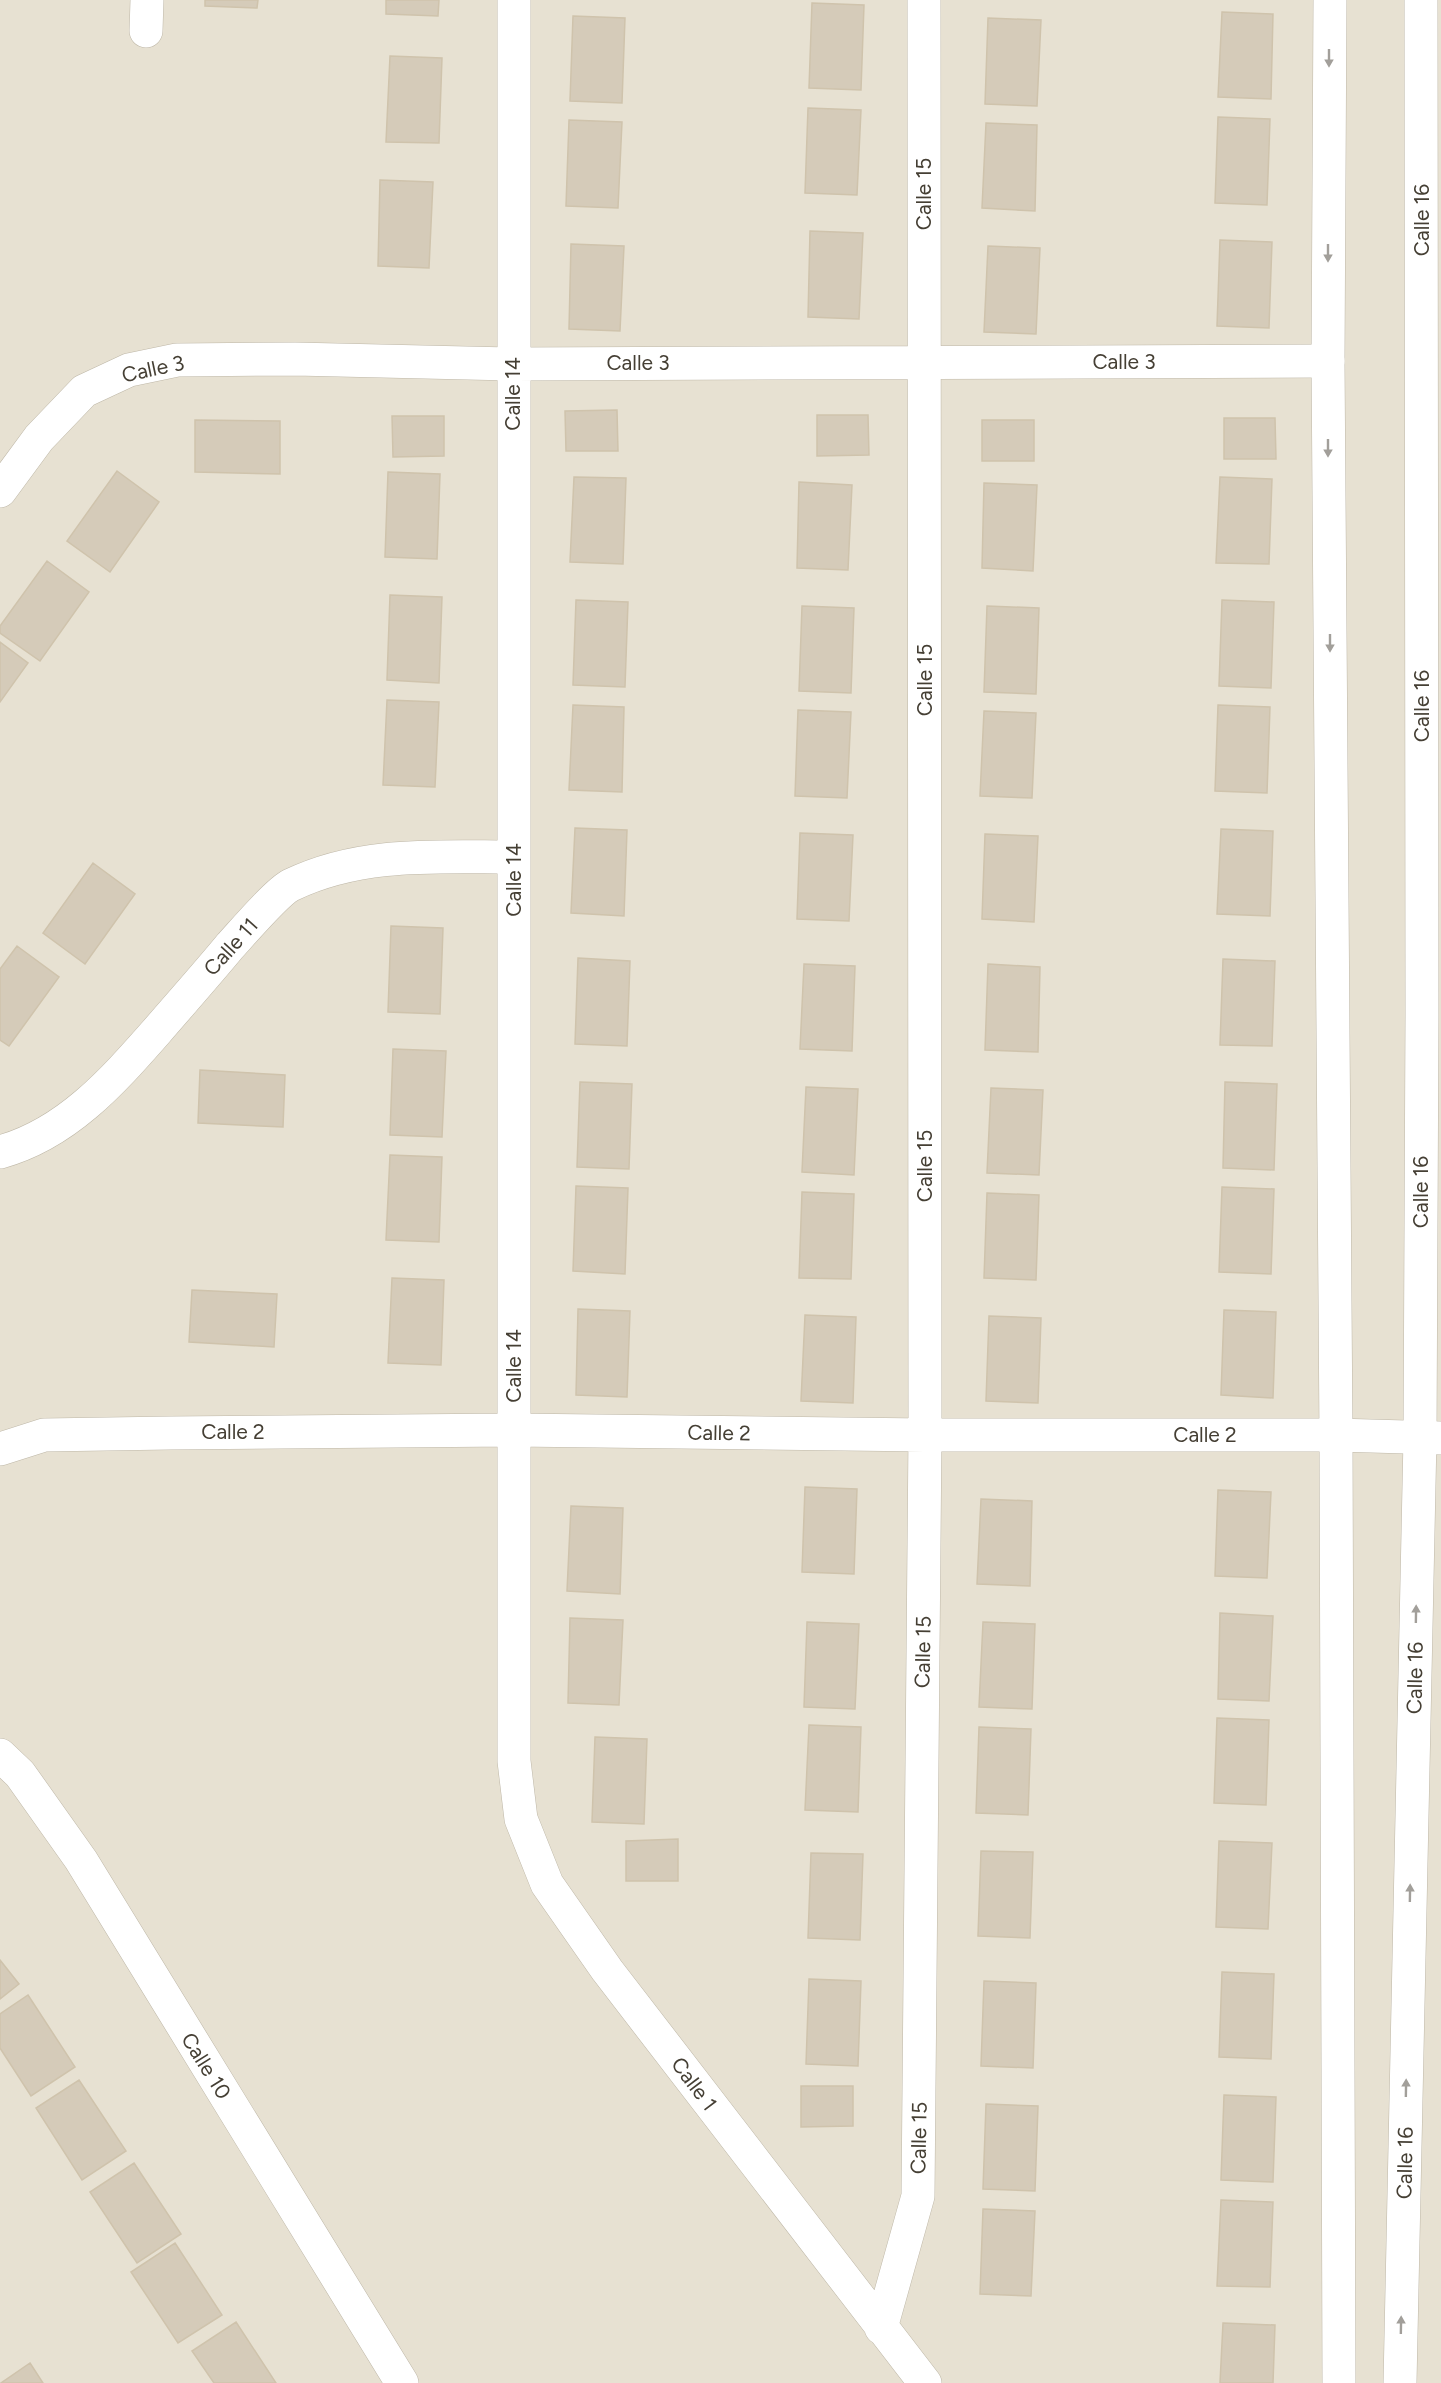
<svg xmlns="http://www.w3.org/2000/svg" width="1441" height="2383" viewBox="0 0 1441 2383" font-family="Figtree,sans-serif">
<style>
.residential{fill:#e7e1d2}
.building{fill:#d5cbb9;stroke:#cfc3ac;stroke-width:1.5}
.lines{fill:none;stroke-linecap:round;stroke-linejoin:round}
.minor-casing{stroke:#beb7a7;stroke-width:34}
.tertiary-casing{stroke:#beb7a7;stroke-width:34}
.minor{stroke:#fff;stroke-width:33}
.tertiary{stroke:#fff;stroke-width:33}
.oneway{fill:#a29f9a}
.labels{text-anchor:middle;stroke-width:5;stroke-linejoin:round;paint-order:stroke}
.street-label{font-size:21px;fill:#453f34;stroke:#fff}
</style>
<rect width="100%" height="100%" fill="#f3efe4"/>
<path class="residential" d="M 0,0 L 1441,0 L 1441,2383 L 0,2383 Z"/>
<path class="building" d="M 205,0 L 258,0 L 257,8 L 205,6 Z
M 386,0 L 439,0 L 438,16 L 386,14 Z
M 812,3 L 864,5 L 861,90 L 809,88 Z
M 1222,12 L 1273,14 L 1271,99 L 1218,97 Z
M 573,16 L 625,18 L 622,103 L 570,101 Z
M 988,18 L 1041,20 L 1037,106 L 985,104 Z
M 390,56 L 442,58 L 439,143 L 386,142 Z
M 808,108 L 861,110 L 857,195 L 805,193 Z
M 1218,117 L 1270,119 L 1267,205 L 1215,203 Z
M 569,120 L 622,122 L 618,208 L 566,206 Z
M 986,123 L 1037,125 L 1035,211 L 982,208 Z
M 380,180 L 433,182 L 429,268 L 378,266 Z
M 810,231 L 863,233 L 859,319 L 808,317 Z
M 1220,240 L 1272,242 L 1269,328 L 1217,326 Z
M 571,244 L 624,246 L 620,331 L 569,329 Z
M 988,246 L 1040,248 L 1036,334 L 984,332 Z
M 617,410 L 618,451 L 566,451 L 565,411 Z
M 817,415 L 868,415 L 869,455 L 817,456 Z
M 392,416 L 444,416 L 444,456 L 393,457 Z
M 1224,418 L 1275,418 L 1276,459 L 1224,459 Z
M 195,420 L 280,421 L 280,474 L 195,472 Z
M 982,420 L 1034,420 L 1034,461 L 982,461 Z
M 117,471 L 159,502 L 110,572 L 67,541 Z
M 388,472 L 440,474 L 437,559 L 385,557 Z
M 574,477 L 626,478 L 623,564 L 570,562 Z
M 1220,477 L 1272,479 L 1269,564 L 1216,563 Z
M 799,482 L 852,485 L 848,570 L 797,568 Z
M 984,483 L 1037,485 L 1033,571 L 982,568 Z
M 47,561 L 89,592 L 40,661 L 0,633 L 0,626 Z
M 390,595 L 442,597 L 439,683 L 387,680 Z
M 576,600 L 628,602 L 625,687 L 573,685 Z
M 1222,600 L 1274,602 L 1271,688 L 1219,686 Z
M 802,606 L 854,608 L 851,693 L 799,691 Z
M 987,606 L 1039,608 L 1036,694 L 984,692 Z
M 0,642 L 28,663 L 0,702 Z
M 387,700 L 439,702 L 435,787 L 383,785 Z
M 573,705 L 624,707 L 622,792 L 569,790 Z
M 1218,705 L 1270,707 L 1267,793 L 1215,791 Z
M 798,710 L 851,712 L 847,798 L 795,796 Z
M 984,711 L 1036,713 L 1032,798 L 980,796 Z
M 575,828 L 627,830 L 624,916 L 571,913 Z
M 1221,829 L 1273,831 L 1270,916 L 1217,914 Z
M 800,833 L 853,835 L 849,921 L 797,919 Z
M 985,834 L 1038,836 L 1034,922 L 982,919 Z
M 93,863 L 135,894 L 85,964 L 43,933 Z
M 391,926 L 443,928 L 440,1014 L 388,1012 Z
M 17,946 L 59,977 L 9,1046 L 0,1040 L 0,969 Z
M 578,958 L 630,961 L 627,1046 L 575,1044 Z
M 1223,959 L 1275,961 L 1272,1046 L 1220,1045 Z
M 804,964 L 855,966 L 852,1051 L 800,1049 Z
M 988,964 L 1040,967 L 1038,1052 L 985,1050 Z
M 393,1049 L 446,1051 L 442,1137 L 390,1135 Z
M 200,1070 L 285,1075 L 283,1127 L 198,1123 Z
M 580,1082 L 632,1084 L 629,1169 L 577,1167 Z
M 1225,1082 L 1277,1084 L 1274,1170 L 1223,1168 Z
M 806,1087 L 858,1089 L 854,1175 L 802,1172 Z
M 991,1088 L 1043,1090 L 1039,1175 L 987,1173 Z
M 390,1155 L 442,1157 L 439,1242 L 386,1240 Z
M 576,1186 L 628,1188 L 625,1274 L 573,1271 Z
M 1222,1187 L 1274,1189 L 1271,1274 L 1219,1272 Z
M 802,1192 L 854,1194 L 851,1279 L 799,1278 Z
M 987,1193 L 1039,1195 L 1036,1280 L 984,1278 Z
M 392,1278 L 444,1280 L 441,1365 L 388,1363 Z
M 192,1290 L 277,1294 L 274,1347 L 189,1342 Z
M 578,1309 L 630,1311 L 627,1397 L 576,1395 Z
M 1224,1310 L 1276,1312 L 1273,1398 L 1221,1395 Z
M 805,1315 L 856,1317 L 853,1403 L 801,1401 Z
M 989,1316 L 1041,1318 L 1038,1403 L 986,1401 Z
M 805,1487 L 857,1489 L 854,1574 L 802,1572 Z
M 1218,1490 L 1271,1492 L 1267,1578 L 1215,1576 Z
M 981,1499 L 1032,1501 L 1030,1586 L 977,1584 Z
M 571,1506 L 623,1508 L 620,1594 L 567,1591 Z
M 1220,1613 L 1273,1616 L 1269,1701 L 1218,1699 Z
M 570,1618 L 623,1620 L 619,1705 L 568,1703 Z
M 807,1622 L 859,1624 L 855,1709 L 804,1707 Z
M 983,1622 L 1035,1624 L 1032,1709 L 979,1707 Z
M 1217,1718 L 1269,1720 L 1266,1805 L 1214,1803 Z
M 809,1725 L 861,1727 L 858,1812 L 805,1810 Z
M 979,1727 L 1031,1729 L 1028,1815 L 976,1813 Z
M 595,1737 L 647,1739 L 644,1824 L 592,1822 Z
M 678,1839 L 678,1881 L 626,1881 L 626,1841 Z
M 1219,1841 L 1272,1843 L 1268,1929 L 1216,1927 Z
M 981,1851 L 1033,1852 L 1030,1938 L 978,1936 Z
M 811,1853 L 863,1854 L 860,1940 L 808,1938 Z
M 0,1960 L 19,1984 L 0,1999 Z
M 1222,1972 L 1274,1974 L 1271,2059 L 1219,2057 Z
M 809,1979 L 861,1981 L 858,2066 L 806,2064 Z
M 984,1981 L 1036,1983 L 1033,2068 L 981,2066 Z
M 28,1995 L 75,2067 L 31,2096 L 0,2048 L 0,2014 Z
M 79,2080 L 126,2151 L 82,2180 L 36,2108 Z
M 801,2086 L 853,2086 L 853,2126 L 801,2127 Z
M 1224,2095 L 1276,2097 L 1273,2182 L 1221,2180 Z
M 986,2104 L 1038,2106 L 1035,2191 L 983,2189 Z
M 134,2163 L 181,2234 L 137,2263 L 90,2192 Z
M 1221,2200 L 1273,2202 L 1270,2287 L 1217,2286 Z
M 983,2209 L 1035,2211 L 1031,2296 L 980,2294 Z
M 175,2243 L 222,2315 L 178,2343 L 131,2272 Z
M 236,2322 L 276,2383 L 214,2383 L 192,2351 Z
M 1223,2323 L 1275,2325 L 1273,2383 L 1220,2383 Z
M 30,2363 L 43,2383 L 1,2383 Z"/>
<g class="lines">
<g class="minor-casing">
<path id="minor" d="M 514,0 L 514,1761 L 521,1819 L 547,1884 L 607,1970 L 925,2383
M 146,31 L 147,0
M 0,491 L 39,438 L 84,391 L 129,370 L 177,360 L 295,359 L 513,364 L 1328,361
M 0,1152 C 66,1134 112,1082 156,1032 C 181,1003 206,975 230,946 C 242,933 277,892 291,885 C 361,851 438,857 514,857
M 0,1449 L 44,1435 L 170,1433 L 514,1430 L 925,1435 L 1336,1435 L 1441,1438
M 0,1755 L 20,1774 L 81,1860 L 402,2383
M 881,2328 L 918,2196 L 925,1435 L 924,0"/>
</g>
<g class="tertiary-casing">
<path id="tertiary" d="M 1330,0 L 1328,361 L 1336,1435 L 1339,2383
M 1400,2383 L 1420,1438 L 1422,1015 L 1421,0"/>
</g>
<use href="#minor" class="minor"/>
<use href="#tertiary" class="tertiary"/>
</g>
<defs><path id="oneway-solid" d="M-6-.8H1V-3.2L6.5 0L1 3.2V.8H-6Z" transform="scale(1.5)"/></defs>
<g class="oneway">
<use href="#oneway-solid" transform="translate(1329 58) rotate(90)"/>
<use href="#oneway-solid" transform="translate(1328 253) rotate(90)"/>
<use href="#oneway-solid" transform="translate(1328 448) rotate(90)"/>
<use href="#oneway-solid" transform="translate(1330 643) rotate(90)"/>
<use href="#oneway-solid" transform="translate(1416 1614) rotate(-89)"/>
<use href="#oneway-solid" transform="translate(1410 1893) rotate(-89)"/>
<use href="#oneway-solid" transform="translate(1406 2088) rotate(-89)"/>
<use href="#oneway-solid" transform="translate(1401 2325) rotate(-89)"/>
</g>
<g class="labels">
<g class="street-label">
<text transform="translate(924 194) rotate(-90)" y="7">Calle 15</text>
<text transform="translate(1422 220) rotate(-90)" y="7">Calle 16</text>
<text x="1124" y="369">Calle 3</text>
<text x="638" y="370">Calle 3</text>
<text transform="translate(153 369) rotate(-12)" y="7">Calle 3</text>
<text transform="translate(513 394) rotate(-90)" y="7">Calle 14</text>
<text transform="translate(925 680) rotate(-90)" y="7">Calle 15</text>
<text transform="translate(1422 706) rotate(-90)" y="7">Calle 16</text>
<text transform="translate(514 880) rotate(-90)" y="7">Calle 14</text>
<text transform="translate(231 947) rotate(-48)" y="7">Calle 11</text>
<text transform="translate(925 1166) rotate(-90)" y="7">Calle 15</text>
<text transform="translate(1421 1192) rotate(-90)" y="7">Calle 16</text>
<text transform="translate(514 1366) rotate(-90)" y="7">Calle 14</text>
<text x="233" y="1439">Calle 2</text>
<text transform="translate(719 1433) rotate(1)" y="7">Calle 2</text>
<text x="1205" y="1442">Calle 2</text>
<text transform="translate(923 1652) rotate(-89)" y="7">Calle 15</text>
<text transform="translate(1415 1678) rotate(-89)" y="7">Calle 16</text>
<text transform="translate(206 2066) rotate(58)" y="7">Calle 10</text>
<text transform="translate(694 2084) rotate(53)" y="7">Calle 1</text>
<text transform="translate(919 2138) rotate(-89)" y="7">Calle 15</text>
<text transform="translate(1405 2163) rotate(-89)" y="7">Calle 16</text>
</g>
</g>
</svg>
